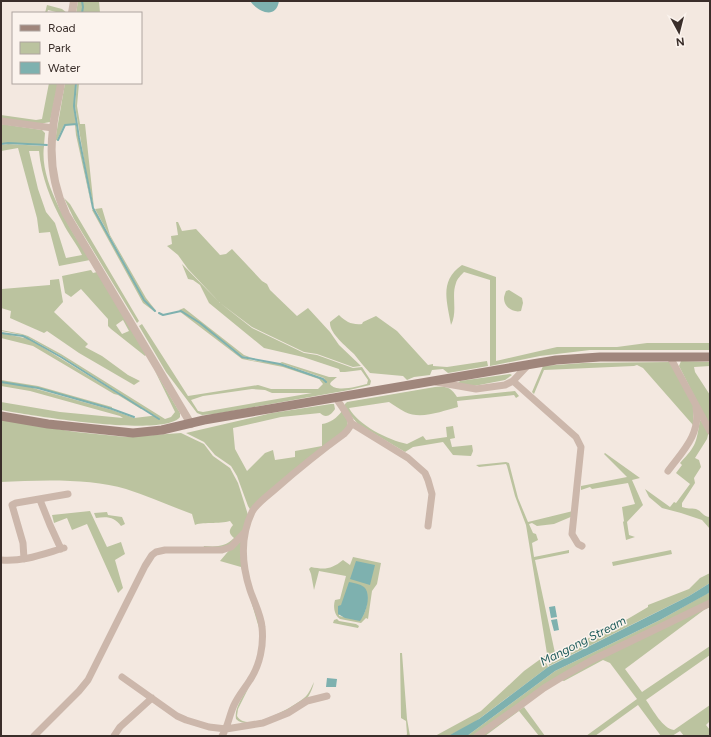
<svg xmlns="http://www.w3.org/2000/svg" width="711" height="737" viewBox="0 0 711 737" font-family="Figtree,sans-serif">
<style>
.green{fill:#bbc39f;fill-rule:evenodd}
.water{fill:#7eb1af}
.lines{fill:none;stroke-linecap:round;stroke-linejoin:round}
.stream{stroke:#7eb1af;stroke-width:2}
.minor{stroke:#ccb7ab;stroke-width:7}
.tertiary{stroke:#ccb7ab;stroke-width:8}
.secondary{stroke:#a0867c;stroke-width:9}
.labels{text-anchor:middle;stroke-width:3;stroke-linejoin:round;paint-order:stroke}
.water-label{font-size:12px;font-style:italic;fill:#1f5d5b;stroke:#fbf3ed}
</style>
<rect width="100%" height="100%" fill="#f3e8e0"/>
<path class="green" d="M 78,1 L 82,1 L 82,10 L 82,1 L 99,1 L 100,13 L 82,13 L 82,11 L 81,13 L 76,13 Z
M 47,5 L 62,9 L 67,13 L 60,13 L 48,10 L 47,13 L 45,13 Z
M 49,83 L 58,83 L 50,122 L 39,124 L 1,119 L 1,115 L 36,120 L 42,119 Z
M 65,83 L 76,83 L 74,106 L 76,124 L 64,125 L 57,140 L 55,141 Z
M 77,83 L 79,83 L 77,106 L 80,124 L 85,124 L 94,208 L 87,177 L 75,106 Z
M 1,124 L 42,130 L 45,133 L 44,145 L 8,143 L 1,144 Z
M 75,125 L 76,125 L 92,208 L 76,135 Z
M 8,144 L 44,146 C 39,183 71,229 90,260 L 59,266 L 50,232 L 39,233 L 37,218 L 18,148 L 1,151 L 1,145 ZM 29,151 L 39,151 C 41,176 51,201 63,223 C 68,234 77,244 82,255 L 66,258 L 55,223 L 46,212 L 38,189 Z
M 64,198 L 70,204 L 139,321 L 137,323 L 74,219 Z
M 102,208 L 110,235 L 146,298 L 157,312 L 144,299 L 95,209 Z
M 94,209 L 144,300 L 155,312 L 143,303 L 92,210 Z
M 176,222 L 178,222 L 182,231 L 196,229 L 220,255 L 226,254 L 232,249 L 262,281 L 267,284 L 270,290 L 297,316 L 308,308 L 330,332 L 339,345 L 361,366 L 353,367 L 317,354 L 304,352 L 252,327 L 220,303 L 188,269 L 178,255 L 167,246 L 172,244 L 171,236 L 178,235 Z
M 182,264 L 220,303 L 252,328 L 304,353 L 317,355 L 353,368 L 362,367 L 371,381 L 370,385 L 349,390 L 215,414 L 202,415 L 197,413 L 166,372 L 139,326 L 142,324 L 188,396 L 258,385 L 271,389 L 318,389 L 323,384 L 319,379 L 283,367 L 242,359 L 179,311 C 200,318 222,345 241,356 C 250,362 268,362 280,364 C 295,368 309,374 323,379 L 326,382 L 324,378 L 280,363 L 282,362 L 329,377 L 337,377 L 331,382 L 330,384 C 336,393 358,386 367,384 L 368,380 L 361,370 L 345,372 L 340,372 L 339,369 L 303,357 L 264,348 L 209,303 L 200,285 L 193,280 L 188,279 ZM 252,389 L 265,390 L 272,393 L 312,393 L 203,412 L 198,411 L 191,400 L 203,396 Z
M 462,265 L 496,277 L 496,361 L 557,347 L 617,347 L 647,343 L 710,343 L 710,350 L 590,350 L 540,356 L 490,366 L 490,280 L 464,272 C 461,275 457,279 456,283 C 451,296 458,311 451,325 C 447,301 439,281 462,265 Z
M 91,270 L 93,273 L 97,272 L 147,354 L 145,356 L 111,329 L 108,326 L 108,319 L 81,289 L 71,297 L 65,293 L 62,276 ZM 123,320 L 129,331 L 122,334 L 116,325 Z
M 59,279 L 63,302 L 54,312 L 88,344 L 85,347 L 102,356 L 128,375 L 140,381 L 134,385 L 79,353 L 47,331 L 44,333 L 10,318 L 11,311 L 1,308 L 1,285 L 2,289 L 50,285 L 50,280 Z
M 509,290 L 522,298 L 523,303 L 521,311 C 513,313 504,307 504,298 C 504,296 505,294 506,291 Z
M 184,308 L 244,355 L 252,358 L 242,356 L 200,323 L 179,310 Z
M 339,315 C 346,322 352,325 362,324 L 363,322 L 376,316 L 397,331 L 428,365 L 433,364 L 433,366 L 447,367 L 487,361 L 488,366 L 448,373 L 443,369 L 432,370 L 430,375 L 414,377 L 407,380 L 403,376 L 370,373 C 364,367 359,360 354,354 C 346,346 329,333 330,322 Z
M 1,330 L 22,334 L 28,336 L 61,354 L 165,419 L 171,417 L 175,412 L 154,369 L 180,413 L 180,417 C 164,438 29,415 1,410 L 1,402 L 60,412 L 123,418 L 120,416 L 30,391 L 1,386 L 1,380 L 38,386 L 112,407 L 112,409 L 38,388 L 22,385 L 112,410 L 134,418 L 151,416 L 154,416 L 160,419 L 61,356 L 29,338 L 23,335 L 1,331 Z
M 1,333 L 29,339 L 143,409 L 141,409 L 118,395 L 114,394 L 33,346 L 1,338 Z
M 681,361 L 710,362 L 710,366 L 694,367 L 695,372 L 710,395 L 710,427 L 679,366 Z
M 671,362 L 694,406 L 693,425 L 643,368 L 637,365 L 634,366 L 544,370 L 534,394 L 532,392 L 543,366 L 583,363 Z
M 510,374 L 512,375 L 505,380 L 474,386 L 458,383 L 460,381 Z
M 435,387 C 446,386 451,387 457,397 L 515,391 L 519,396 L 516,398 L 514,395 L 457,401 L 458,407 C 442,411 421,420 405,412 C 399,409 394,405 389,402 L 349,408 C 358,425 388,440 407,444 L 423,436 L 426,440 L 447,437 L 446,427 L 453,426 L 455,438 L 450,439 L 452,447 L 472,445 L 473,451 L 471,456 L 453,455 L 443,442 L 413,447 L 405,452 L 358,424 L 344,408 L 345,404 L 347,402 Z
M 331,404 L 334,404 L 335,409 C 331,415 326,419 320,413 L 281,417 L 233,428 L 235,449 L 247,471 L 265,453 L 273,450 L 275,460 L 295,457 L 295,451 L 322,446 L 322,424 C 330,423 337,418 342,411 L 348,420 L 347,428 L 251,511 L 248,506 L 237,476 L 231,466 L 215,455 L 204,442 L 186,433 L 272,413 Z
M 1,420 L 76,432 L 126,437 L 181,433 L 204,444 L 213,456 L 230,468 L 238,483 L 249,518 L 245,528 L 229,546 L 203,549 L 204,546 C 216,547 225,547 234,538 C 228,533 229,530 233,525 L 230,521 C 220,524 200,522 195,525 L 192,514 C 170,506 148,496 126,489 C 91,478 38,480 1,482 Z
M 700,420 L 709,431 L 707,439 L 695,458 L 699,460 L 701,467 L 694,478 L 695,483 L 682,503 L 682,507 C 687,509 691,508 696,509 C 702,511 703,517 710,517 L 710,529 L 702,520 L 681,513 L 662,508 L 649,497 L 645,489 L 670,507 L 674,502 L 676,503 L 690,484 L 676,473 L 682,465 L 680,463 C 697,445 696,443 700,420 Z
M 605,453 L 640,478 L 632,480 L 643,505 L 627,522 L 629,535 L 635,537 L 626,540 L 623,522 L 624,521 L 622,507 L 635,504 L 628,483 L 592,489 L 590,487 L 581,490 L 581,486 L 627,477 L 604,454 Z
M 506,462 L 509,463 L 518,498 L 528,522 L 573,511 L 573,516 L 554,524 L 537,526 L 532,523 L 529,524 L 533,533 L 536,534 L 538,540 L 532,543 L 534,557 L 569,550 L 569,553 L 535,560 L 555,653 L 614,627 L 648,607 L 648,605 L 689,589 L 700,578 L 710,573 L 710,583 L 689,596 L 549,666 L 526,525 L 515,496 L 507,466 L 506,464 L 479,467 L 476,465 Z
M 90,511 L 107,547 L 121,542 L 125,554 L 115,560 L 123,588 L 118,593 L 87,524 L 72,530 L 67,518 L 54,523 L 52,515 Z
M 107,512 L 108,515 L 122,517 L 125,524 L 121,526 C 115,517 107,516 96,518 L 94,513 Z
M 243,540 L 242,558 L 261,628 L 259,628 L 241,567 L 220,561 L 231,548 Z
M 671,550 L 672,554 L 613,566 L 612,562 Z
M 353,557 L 381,563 L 377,584 L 372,591 L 368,619 L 366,618 L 361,623 L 340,619 C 334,615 333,606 335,600 L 340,599 L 346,576 L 319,571 L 314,590 L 311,574 L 309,569 L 311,567 C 325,570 332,569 343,560 L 350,565 ZM 367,592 C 368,602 366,614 360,620 L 339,616 L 341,605 Z
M 710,592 L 710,601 L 592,659 L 475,736 L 467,736 L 555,671 L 660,620 Z
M 710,605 L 710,607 L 704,610 L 625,669 L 642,692 L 710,646 L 710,655 L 646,700 C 653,710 663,729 674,730 L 710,705 L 710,721 L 706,725 L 710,730 L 710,736 L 684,736 L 680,731 L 672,736 L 661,736 L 638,705 L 595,736 L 586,736 L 637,699 L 610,663 L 603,660 L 564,681 L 561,680 L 605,656 Z
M 337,619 L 339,621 L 356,624 L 359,626 L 358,628 L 333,623 L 334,620 Z
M 400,653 L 402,653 L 407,719 L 410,736 L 406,736 L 407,734 L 406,721 L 401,718 Z
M 546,655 L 546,662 L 548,667 L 471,725 L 448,736 L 435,736 L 481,711 L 524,671 Z
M 314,682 C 313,687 311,692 308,697 C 298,709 249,733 236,719 C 234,708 243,696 249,687 L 238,709 L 237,716 C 247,734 293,707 304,698 C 309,694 311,688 314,682 Z
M 524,707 L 545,736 L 539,736 L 519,711 L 485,736 L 479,736 Z"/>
<path class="water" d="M 250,1 L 279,1 C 276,20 258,12 250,1 Z
M 356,561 L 375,565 L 370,585 L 350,579 Z
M 349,582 C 354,583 360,584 364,587 C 372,594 366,614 360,621 L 345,618 L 338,614 L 338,606 L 341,605 Z
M 710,583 L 710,592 L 707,594 L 660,620 L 555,671 L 467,736 L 448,736 L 479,719 L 548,667 L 689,596 Z
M 555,606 L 557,617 L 551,618 L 549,607 Z
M 557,619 L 559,630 L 554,631 L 551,620 Z
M 327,678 L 337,679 L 336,687 L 326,687 Z"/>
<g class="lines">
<path class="stream" d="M 82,13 L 83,7 L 82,1
M 76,83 L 74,106 L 79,138 L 93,208 L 144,300 L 155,311
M 58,140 L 65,125 L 77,124
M 1,144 L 8,143 L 47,145
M 159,313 L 163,315 L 181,311 L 200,323 L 242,357 L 280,364 L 323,379 L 326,382
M 1,333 L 23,336 L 29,339 L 61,357 L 159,419
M 1,382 L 38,388 L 112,409 L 134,417"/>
<path class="minor" d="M 1,121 L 53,128
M 670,357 L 710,431
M 513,381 L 576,437 L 581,447 L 572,534 L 578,544 L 582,546
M 436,382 L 476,389 L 505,385 L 513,381 L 528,365
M 351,423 L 408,458 L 425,473 L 428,480 L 432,494 L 428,526
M 668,471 C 682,452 701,434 696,408
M 40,500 L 50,525 L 61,549
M 24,559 L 23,543 L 12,505 L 16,503 L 68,494
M 1,560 C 23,562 43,554 64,548
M 122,677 L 177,716 L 186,720 L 209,727 L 226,729 L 263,723 L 288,713 L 307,701 L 327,696
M 34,736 L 79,691 L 88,680 L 145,566 L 152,555 L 156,552 L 165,550 L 222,550 L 231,547 L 245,532
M 114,736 L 120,727 L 152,698
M 222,736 C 228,727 229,716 234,705 C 238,696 245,688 250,680 C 260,665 264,645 262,627 C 261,615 254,602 250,590 C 242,565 240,537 252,512 C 256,504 266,497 273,491 C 296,471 319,452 344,434 C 347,431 351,427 351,423 C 351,419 339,403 336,398
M 477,736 L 521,705 L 544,688 L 562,677 L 592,660 L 710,603"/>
<path class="tertiary" d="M 72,13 L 74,1
M 61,83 C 59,98 54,114 53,129 C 49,159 53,186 66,214 L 191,424"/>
<path class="secondary" d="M 1,416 L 48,424 L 133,433 L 162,430 L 204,420 L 251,412 L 556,360 L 600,357 L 710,357"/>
</g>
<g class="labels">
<g class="water-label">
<text transform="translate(583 641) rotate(-27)" y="4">Mangong Stream</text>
</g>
</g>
<rect width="711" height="737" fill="none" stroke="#3a2e2a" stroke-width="4"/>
<rect x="12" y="12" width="130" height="72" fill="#fbf3ed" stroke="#aea49f"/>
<rect x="20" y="25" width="20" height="6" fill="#a0867c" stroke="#aea49f"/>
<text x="48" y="32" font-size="12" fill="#3a2e2a">Road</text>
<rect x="20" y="42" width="20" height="12" fill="#bbc39f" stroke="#aea49f"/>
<text x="48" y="52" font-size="12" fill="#3a2e2a">Park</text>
<rect x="20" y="62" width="20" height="12" fill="#7eb1af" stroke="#aea49f"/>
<text x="48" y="72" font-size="12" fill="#3a2e2a">Water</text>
<g transform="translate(679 32) rotate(173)" stroke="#fbf3ed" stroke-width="3" paint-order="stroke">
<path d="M0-3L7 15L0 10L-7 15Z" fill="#3a2e2a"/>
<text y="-6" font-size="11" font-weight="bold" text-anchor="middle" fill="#3a2e2a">N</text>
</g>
</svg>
